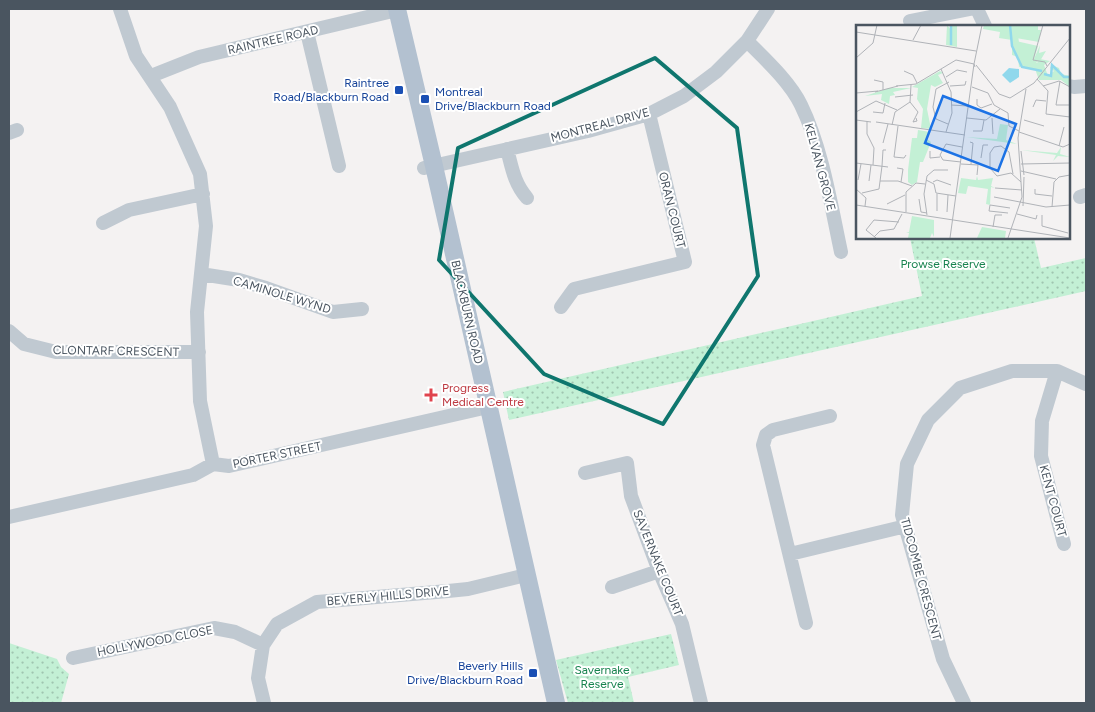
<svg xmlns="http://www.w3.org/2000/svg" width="1095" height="712" viewBox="0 0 1095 712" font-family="Figtree,sans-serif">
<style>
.grass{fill:url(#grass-dots)}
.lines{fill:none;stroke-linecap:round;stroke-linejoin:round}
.minor{stroke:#c0c9d1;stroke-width:14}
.major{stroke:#b3c1d0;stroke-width:18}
.marked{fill:none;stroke:#0f766e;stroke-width:4;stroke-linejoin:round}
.transit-dot{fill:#1a4fb4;stroke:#fff;stroke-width:2}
.health-dot{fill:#e0444e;stroke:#fff;stroke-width:2}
.labels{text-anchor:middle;stroke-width:4;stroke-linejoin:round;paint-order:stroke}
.street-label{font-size:12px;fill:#4a5560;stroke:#fff}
.transit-label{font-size:12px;fill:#164399;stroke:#fff;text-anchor:end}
.park-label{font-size:12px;fill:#18834f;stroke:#fff}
.health-label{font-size:12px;fill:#be3a42;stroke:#fff;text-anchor:start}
.inset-river{fill:none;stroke:#90d8ec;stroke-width:2.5}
.inset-road{fill:none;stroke:#b0b3b8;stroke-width:1}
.view{fill:#1c72e5;fill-opacity:0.15;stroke:#1c72e5;stroke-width:2.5}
.inset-edge{fill:none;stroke:#4a5560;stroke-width:2.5}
</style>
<defs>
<pattern id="grass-dots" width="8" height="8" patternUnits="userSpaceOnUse" patternTransform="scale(1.25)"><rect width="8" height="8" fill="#c3f0d5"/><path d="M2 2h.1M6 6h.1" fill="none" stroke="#a0c5b0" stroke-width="1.8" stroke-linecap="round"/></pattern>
</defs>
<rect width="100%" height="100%" fill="#f4f2f2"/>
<path class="grass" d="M 910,238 L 1034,238 L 1041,268 L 1086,258 L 1086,291 L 509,420 L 503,392 L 922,296 Z
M 671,634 L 679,665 L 628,677 L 634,703 L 568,703 L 556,660 Z
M 9,641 L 9,643 L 57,659 L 61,667 L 69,674 L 61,703 L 9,703 Z"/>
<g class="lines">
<path class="minor" d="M 120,9 L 136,56 L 170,107 L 200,174 L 206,226 L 197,312 L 200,401 L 213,464
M 977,9 L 985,26
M 910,21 L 970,9
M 307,32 L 339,166
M 747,41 C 765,59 790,82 801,105 C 822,148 831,205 841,252
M 151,76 L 199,57 L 397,10
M 1069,86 L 1074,87 L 1086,86
M 9,133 L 17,130
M 507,149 C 512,168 514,183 527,198
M 424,168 L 588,131 L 649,114 L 684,96 L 716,72 L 747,41 L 768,9
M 1080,197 L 1086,195
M 103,223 L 129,210 L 203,194
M 201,274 L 239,280 L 266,288 L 333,312 L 362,309
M 561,307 L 574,289 L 685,262 L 649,114
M 9,331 L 24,344 L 56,352 L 199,352
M 1057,371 L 1042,421 L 1041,456 L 1064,544
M 585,473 L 627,463 L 631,496 L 659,571 L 682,624 L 701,703
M 9,517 L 193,475 L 213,464 L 229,466 L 488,407
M 790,554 L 906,526
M 612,587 L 659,571
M 806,623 L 763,445 L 766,435 L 773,430 L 830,416
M 73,658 L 214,628 L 235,632 L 263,645
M 264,703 L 258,678 L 263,645 L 277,624 L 317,602 L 448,591 L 468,589 L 526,575
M 964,703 L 943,659 L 902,515 L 907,464 L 928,420 L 960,388 L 1012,371 L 1057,371 L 1086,384"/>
<path class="major" d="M 397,9 L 434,166 L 556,703"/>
</g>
<path class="marked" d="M 655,58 L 737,128 L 758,276 L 663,424 L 544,374 L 439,260 L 458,148 Z"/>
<g class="transit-dot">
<rect x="394" y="85" width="10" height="10" rx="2.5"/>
<rect x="420" y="94" width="10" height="10" rx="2.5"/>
<rect x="528" y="668" width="10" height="10" rx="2.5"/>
</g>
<path class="health-dot" d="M428.5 387.5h5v5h5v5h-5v5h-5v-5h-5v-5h5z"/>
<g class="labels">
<g class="street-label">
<text transform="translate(273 40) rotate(-13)" y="4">RAINTREE ROAD</text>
<text transform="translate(600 125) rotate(-15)" y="4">MONTREAL DRIVE</text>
<text transform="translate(820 167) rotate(75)" y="4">KELVAN GROVE</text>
<text transform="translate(672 210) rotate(76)" y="4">ORAN COURT</text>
<text transform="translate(282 295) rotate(17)" y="4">CAMINOLE WYND</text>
<text transform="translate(467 312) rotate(77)" y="4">BLACKBURN ROAD</text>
<text transform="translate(116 351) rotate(1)" y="4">CLONTARF CRESCENT</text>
<text transform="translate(277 455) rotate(-12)" y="4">PORTER STREET</text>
<text transform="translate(1053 501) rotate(75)" y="4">KENT COURT</text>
<text transform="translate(658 563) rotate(68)" y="4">SAVERNAKE COURT</text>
<text transform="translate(921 579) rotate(75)" y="4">TIDCOMBE CRESCENT</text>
<text transform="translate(388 596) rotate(-5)" y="4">BEVERLY HILLS DRIVE</text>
<text transform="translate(155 641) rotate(-11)" y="4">HOLLYWOOD CLOSE</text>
</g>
<g class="transit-label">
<text x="389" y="87">Raintree<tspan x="389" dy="14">Road/Blackburn Road</tspan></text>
<text x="435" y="96" text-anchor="start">Montreal<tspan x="435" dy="14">Drive/Blackburn Road</tspan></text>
<text x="523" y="670">Beverly Hills<tspan x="523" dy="14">Drive/Blackburn Road</tspan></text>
</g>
<g class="park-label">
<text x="943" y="268">Prowse Reserve</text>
<text x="602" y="674">Savernake<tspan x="602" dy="14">Reserve</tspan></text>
</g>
<g class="health-label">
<text x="442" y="392">Progress<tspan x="442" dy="14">Medical Centre</tspan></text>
</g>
</g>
<g transform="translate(856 25)">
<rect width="214" height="214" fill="#f4f2f2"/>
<path d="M 128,0 L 161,0 L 163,18 L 181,38 L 184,34 L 194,36 L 188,40 L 192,51 L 198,46 L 194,43 L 196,40 L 203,43 L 205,49 L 214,51 L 214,62 L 205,55 L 183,55 L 179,44 L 166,42 L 156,15 L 143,13 L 144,7 L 127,4 ZM 84,46 L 87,48 L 82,50 L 87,58 L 79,62 L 75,60 L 71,84 L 75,104 L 65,103 L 67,84 L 61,74 L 62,63 L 56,62 ZM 33,63 L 55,63 L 37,67 L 39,70 L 34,71 L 33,79 L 25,75 L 26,69 L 9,71 ZM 144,99 L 152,100 L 150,115 L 161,119 L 110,112 L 141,114 ZM 62,105 L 74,107 L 71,114 L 75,117 L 67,137 L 64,137 L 61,157 L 56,160 L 52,157 L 52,145 L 56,113 L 61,113 ZM 205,122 L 204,129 L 214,132 L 202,131 L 197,136 L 200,130 L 165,125 L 201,128 ZM 121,151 L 122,155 L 137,153 L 135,161 L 139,163 L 135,162 L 134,180 L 130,179 L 132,164 L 112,161 L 110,169 L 102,168 L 105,153 L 120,155 ZM 56,191 L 78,195 L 78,212 L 76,208 L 74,213 L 52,213 L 53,208 L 50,207 L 53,207 ZM 126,202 L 150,206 L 149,213 L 121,213 Z" fill="#c3f0d5"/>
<path d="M 91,0 L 96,6 L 96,0 L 101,0 L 101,22 L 90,20 ZM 161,0 L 182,0 L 182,5 L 185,5 L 183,17 L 160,13 ZM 156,15 L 182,21 L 178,34 L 184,20 L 183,28 L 190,26 L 184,36 L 163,42 L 162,32 L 156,30 Z" fill="#c3f0d5"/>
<path d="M 153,43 L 163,44 L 163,52 L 154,58 L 146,50 Z" fill="#90d8ec"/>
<path class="inset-river" d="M 95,0 L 95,20M 154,0 L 156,21 L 166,42 L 186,46M 188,49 L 195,51 L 196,40 L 208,52 L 214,52"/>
<path class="inset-road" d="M 187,0 L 177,35 L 189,37 L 191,41M 0,7 L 120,26M 57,15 L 65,0M 0,33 L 17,18 L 21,0M 118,39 L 126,0M 120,40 L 143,69 L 154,73 L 178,58 L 214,13M 85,44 L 95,67 L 96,88 L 90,107M 48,46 L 57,50 L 61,58M 90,52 L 101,45 L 111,47M 181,54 L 192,66 L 190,89 L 214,92M 18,55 L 27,57 L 27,65M 204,56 L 200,80 L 214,80M 40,61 L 60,59 L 100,35 L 118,39M 94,61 L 109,60 L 110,56M 187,61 L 203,56 L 214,62M 116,62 L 132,68 L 138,80 L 152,88 L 153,101 L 163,106M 19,67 L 42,61M 0,68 L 22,66M 39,72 L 57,70M 121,74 L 121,80 L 125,83 L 136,79M 54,77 L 62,87 L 57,97 L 61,96 L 60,93M 95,80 L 112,81M 177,82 L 180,75 L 190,76M 0,87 L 20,76 L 41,85M 17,87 L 27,88 L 29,78M 111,93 L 130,95 L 144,84M 136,93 L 137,109M 0,95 L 15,97M 168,95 L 188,101M 11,96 L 11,109 L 18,123 L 17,140M 20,97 L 109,110M 92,99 L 80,94 L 77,82 L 80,64 L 93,57M 36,100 L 39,87 L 54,77 L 55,60M 42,101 L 38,132 L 48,133 L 50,130M 117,106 L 126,106 L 128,95M 163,107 L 207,122 L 214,119M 114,117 L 117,118 L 115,139M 27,118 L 32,99M 203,121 L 208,102M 74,126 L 74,133 L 84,132M 165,126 L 168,150M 153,127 L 145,121 L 138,122 L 134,128 L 134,143 L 141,151 L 155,148 L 165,157M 153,127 L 157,149M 125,133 L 127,120 L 132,120M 105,137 L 87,135 L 84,130 L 90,119 L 106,122M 0,138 L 32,142M 105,139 L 122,140 L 121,150M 165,139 L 214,138M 26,141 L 27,125 L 30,125M 41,143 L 47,144 L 45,157M 165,146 L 200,154M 2,155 L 5,139M 70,155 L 78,159 L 80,168 L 100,171M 13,156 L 15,140M 24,156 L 42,156 L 56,161M 77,157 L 81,155 L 95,160M 139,163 L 166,165M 0,164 L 10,173 L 9,181M 179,164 L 179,169 L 196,171M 6,168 L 23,164 L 26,141M 81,169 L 81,186M 138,172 L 190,182 L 214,180M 63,174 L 65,187 L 71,188M 31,179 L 49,170M 0,180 L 214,213M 167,181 L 168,152M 196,182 L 198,157 L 203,152 L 214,150M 50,187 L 50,167 L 60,158 L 69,159M 91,187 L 92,170M 152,188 L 133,186 L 134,180 L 154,183M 161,189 L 180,194 L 181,190M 71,190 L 68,169 L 71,151 L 78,145 L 92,145M 186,190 L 186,201 L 212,208M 137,202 L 139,190 L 146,190M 18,212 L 24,206 L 38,204 L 46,189M 20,213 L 10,205 L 18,195 L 43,197M 94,213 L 118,39 L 119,42M 152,213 L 166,172 L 162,113 L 170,64"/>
<path class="view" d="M 87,71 L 160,99 L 142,146 L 69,118 Z"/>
<rect width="214" height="214" class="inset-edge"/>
</g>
<rect width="1095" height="712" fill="none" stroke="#4a5560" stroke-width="20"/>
</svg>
